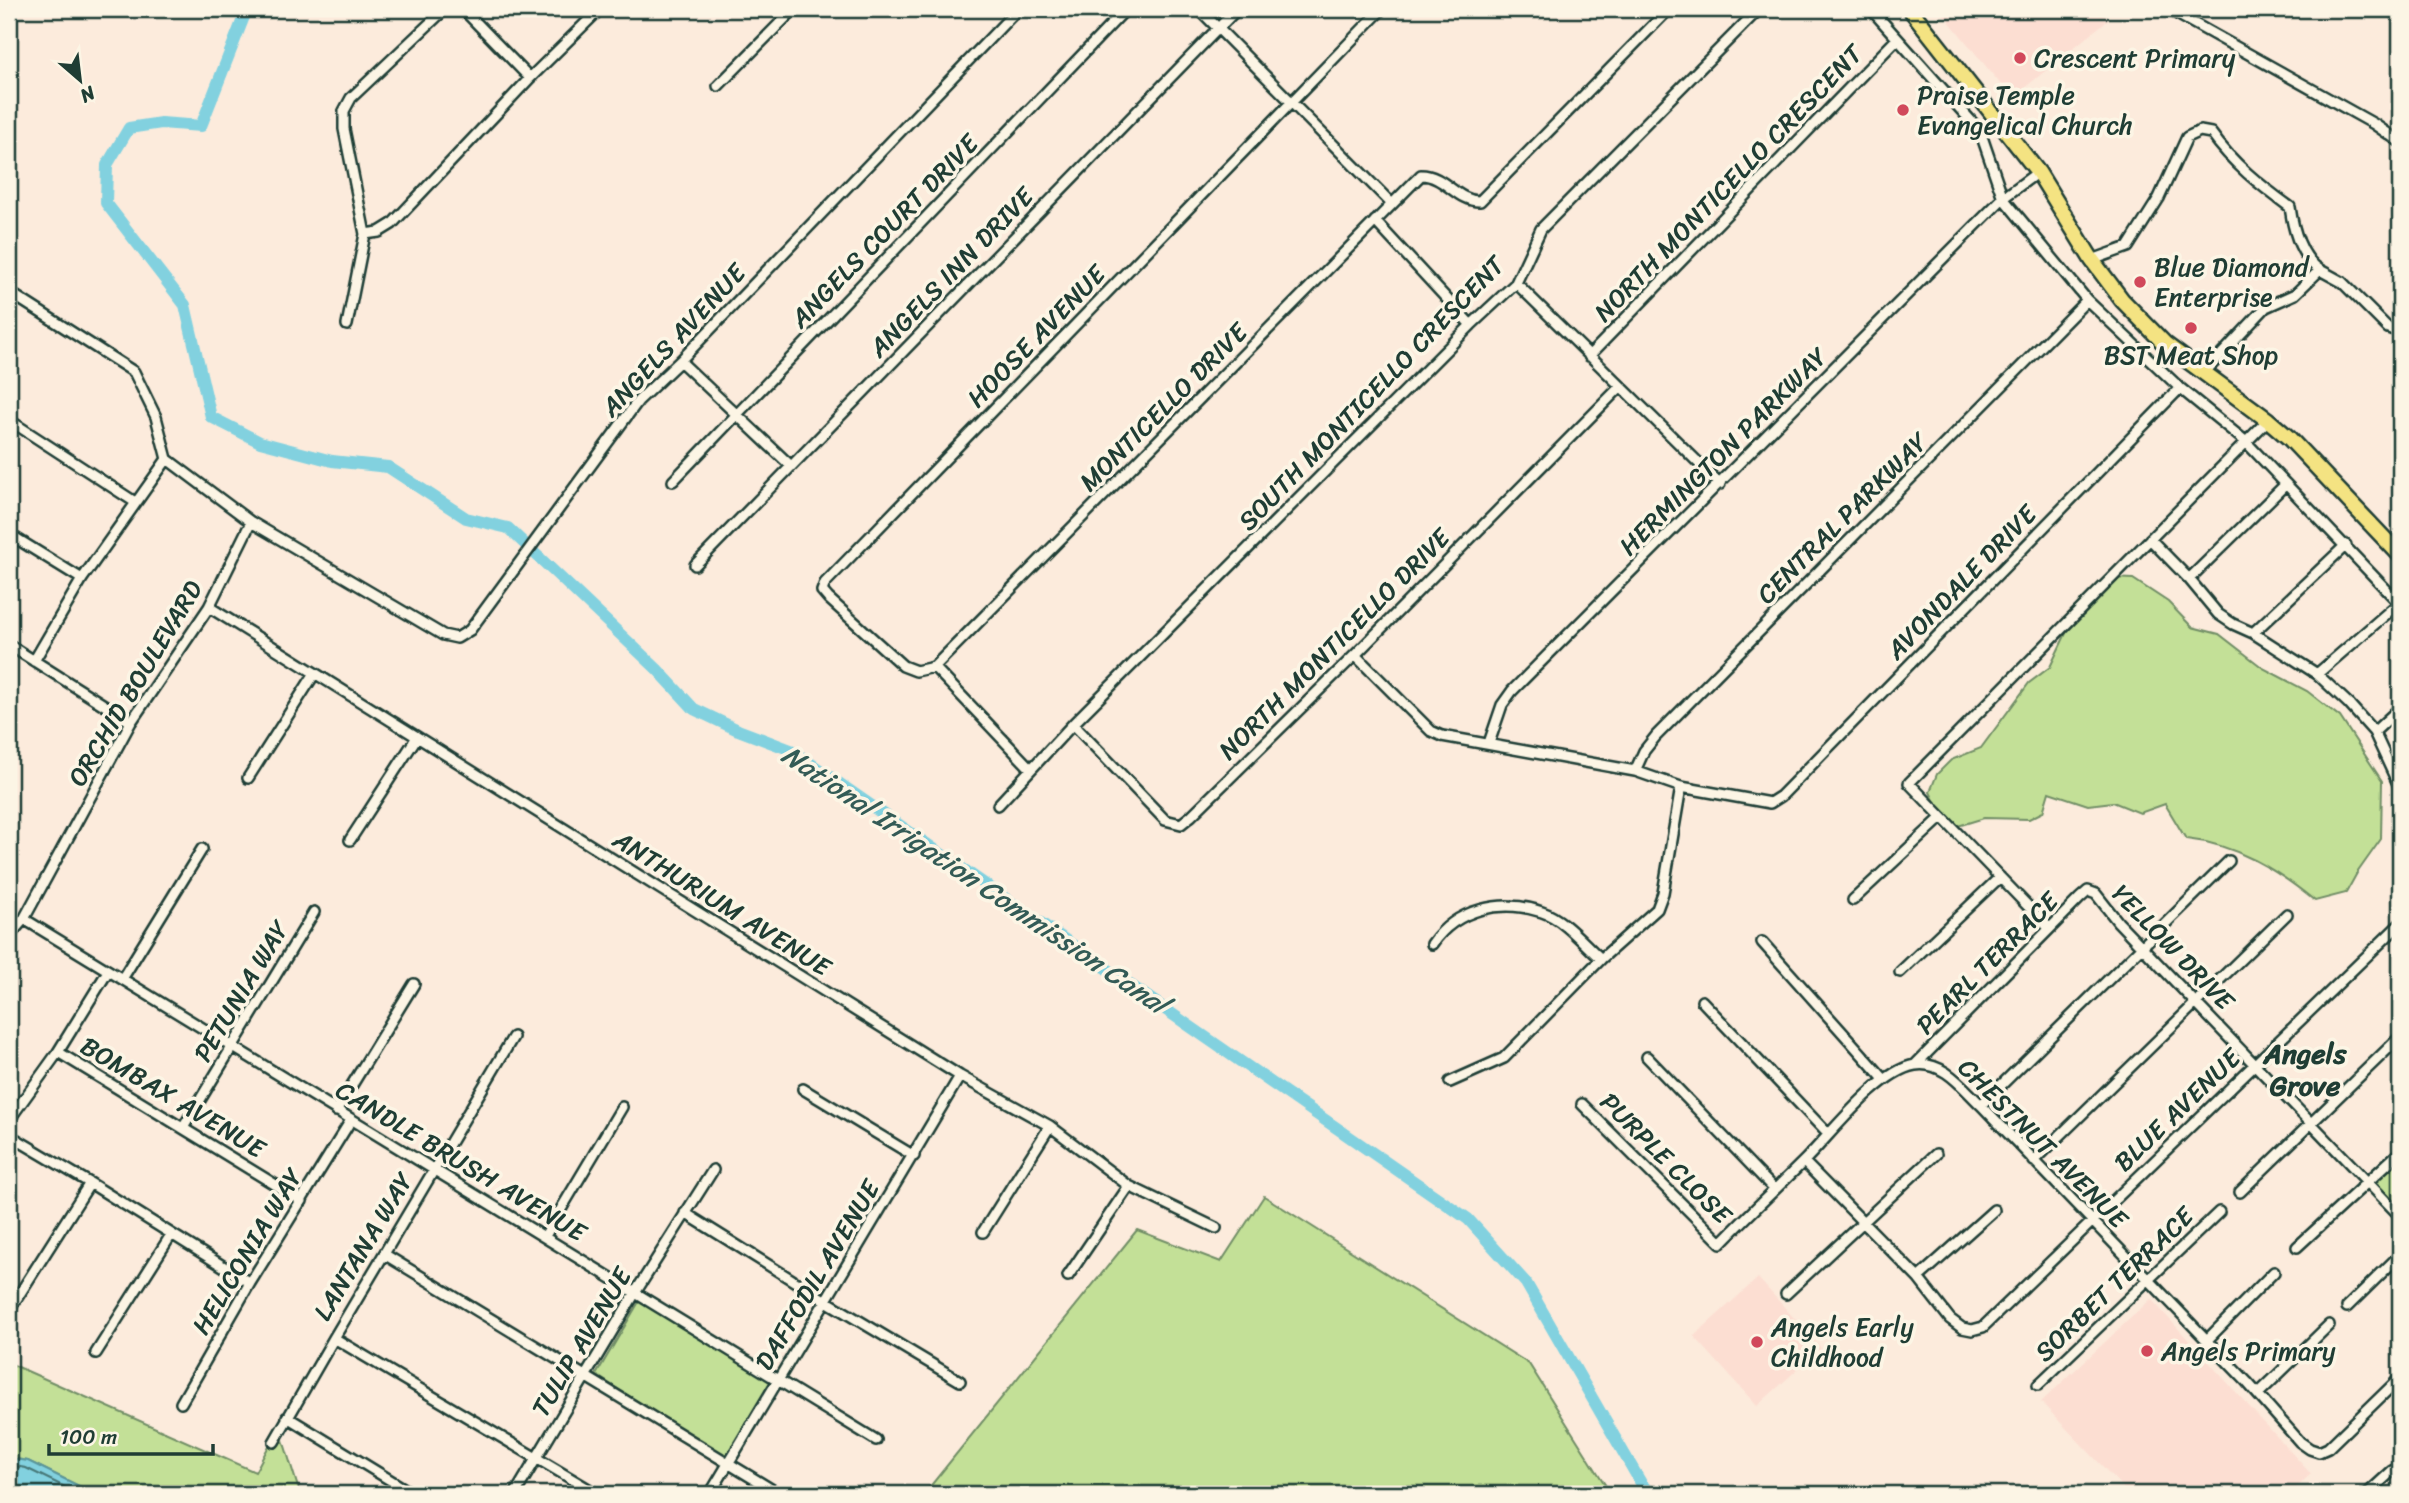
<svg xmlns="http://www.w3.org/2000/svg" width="2409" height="1503" viewBox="0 0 2409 1503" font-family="Sriracha,sans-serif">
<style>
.built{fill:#fcded2}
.green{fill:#c3e097;stroke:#718e66;stroke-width:2}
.water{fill:#82d1df;stroke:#5a969b;stroke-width:2}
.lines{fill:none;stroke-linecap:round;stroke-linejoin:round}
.shore{stroke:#477878;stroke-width:2}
.canal{stroke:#82d1df;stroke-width:12}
.street-casing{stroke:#1f3d34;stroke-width:14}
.primary-casing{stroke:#1f3d34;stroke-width:19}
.street{stroke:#fcf5e5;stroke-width:9}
.primary{stroke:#f4e382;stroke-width:14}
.poi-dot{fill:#d1495b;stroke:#fcf5e5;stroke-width:2.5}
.labels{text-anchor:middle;stroke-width:7;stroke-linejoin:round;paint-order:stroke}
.poi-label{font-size:26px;fill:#1f3d34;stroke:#fcf5e5;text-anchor:start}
.street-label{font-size:26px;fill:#1f3d34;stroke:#fcf5e5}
.water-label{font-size:28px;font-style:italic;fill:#335b56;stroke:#fcf5e5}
.neighbourhood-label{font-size:28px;font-weight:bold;fill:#1f3d34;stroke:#fcf5e5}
</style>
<rect width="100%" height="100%" fill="#fcebdc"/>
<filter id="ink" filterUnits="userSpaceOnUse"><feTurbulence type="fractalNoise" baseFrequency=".0143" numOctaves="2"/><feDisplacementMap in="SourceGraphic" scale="14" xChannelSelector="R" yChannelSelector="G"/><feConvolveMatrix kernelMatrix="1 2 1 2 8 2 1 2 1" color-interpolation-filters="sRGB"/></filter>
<g filter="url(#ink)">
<path class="built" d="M 1939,9 L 2094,9 L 2109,19 L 2012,98 Z
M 1758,1278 L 1821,1348 L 1757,1406 L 1694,1336 Z
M 2151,1299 L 2311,1474 L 2289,1494 L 2129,1494 L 2041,1402 Z"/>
<path class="green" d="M 2113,578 L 2133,579 L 2168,602 L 2192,627 L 2219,634 L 2263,668 L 2307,691 L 2340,717 L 2382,781 L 2381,839 L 2357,873 L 2346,893 L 2315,901 C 2277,870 2236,844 2186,839 L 2165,804 L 2140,813 L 2113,802 L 2088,805 L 2049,792 L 2043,812 L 2029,819 L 1984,818 L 1948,829 L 1930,792 L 1937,774 L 1951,760 L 1981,748 L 2029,683 L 2050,667 L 2069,627 L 2088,602 Z
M 2400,1157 L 2400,1209 L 2374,1181 Z
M 1264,1196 L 1529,1364 L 1611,1494 L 924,1494 L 1137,1230 L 1221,1262 Z
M 640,1300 L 779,1384 L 732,1461 L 596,1375 Z
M 9,1363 L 255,1472 L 279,1427 L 300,1494 L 95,1494 L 28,1461 L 9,1458 Z"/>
<path class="water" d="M 9,1458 L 28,1461 L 95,1494 L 34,1494 L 9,1483 Z"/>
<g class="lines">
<path class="shore" d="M 9,1465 L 26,1468 L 79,1494"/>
<path class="canal" d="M 247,9 L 201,126 L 161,123 L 129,128 L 107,165 L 106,203 L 185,305 L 211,417 L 260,442 L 332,461 L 388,467 L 466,518 L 508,528 L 657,669 L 694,709 L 738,730 L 791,750 L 1468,1219 L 1526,1283 L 1641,1483 L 1650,1494"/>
<g class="street-casing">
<path id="street" d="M 463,9 L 530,78
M 1199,9 L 1392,204
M 1871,9 L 1980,131 L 2003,198 L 2087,300 L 2180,388 L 2245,441 L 2400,604
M 2168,9 L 2374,124 L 2400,142
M 718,86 L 794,9
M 1375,221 L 1471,325
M 365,234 L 379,232 L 392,224 L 530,78 L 600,9
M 2092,260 L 2128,247 L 2159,198 L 2187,137 L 2200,131 L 2211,133 C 2233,164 2260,185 2290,207 C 2293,229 2301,258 2320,270
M 1516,283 L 1720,484
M 9,292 L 134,372 L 156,417 L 167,459 L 251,522 L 443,635 L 457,638 L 470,630 L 638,401 L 680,361 L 1018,9
M 347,325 L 365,234 L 344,129 L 344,111 L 351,98 L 445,9
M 1589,356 L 1897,39
M 680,361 L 791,466
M 2204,373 L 2266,307 L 2295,294 L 2320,270 L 2342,282 L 2388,328 L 2400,332
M 9,420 L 135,502
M 673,481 L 1126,9
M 9,534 L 82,579
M 2150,539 L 2189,579 L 2218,614 L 2233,624 L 2253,633 L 2317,674 L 2349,704 L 2374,732 L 2400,788
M 695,565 L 1237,9
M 2189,579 L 2286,484
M 209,607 L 960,1076 L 1050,1126 L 1129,1186 L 1216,1228
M 2253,633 L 2346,545
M 9,645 L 131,722
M 1355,655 L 1431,731 L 1442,736 L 1635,771 L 1681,787 L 1770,803 L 1781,796 L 2180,388
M 34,661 L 82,579 L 167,459
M 934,667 L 1421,175 C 1445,175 1457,202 1480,201 L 1669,9
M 934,667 L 916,671 L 903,666 L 828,598 L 822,591 L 825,583 L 1382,9
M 934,667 L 1031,769
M 2317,674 L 2399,603
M 1073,724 L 1165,820 L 1181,824 L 1191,816 L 1355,655 L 1620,387
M 2374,732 L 2400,708
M 1489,743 L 1502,705 L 1512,691 L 2003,198 L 2038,172
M 1635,771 L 1644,751 L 1656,736 L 2087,300
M 248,778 L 315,673
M 998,805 L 1073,724 L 1471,325 L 1516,283 L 1541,229 L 1759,9
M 350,840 L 417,737
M 1853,900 L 1942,817
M 24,919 L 876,1440
M 2049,928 L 1909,783 L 2268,420
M 9,936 L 24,919 L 131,722 L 209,607 L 251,522
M 1762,942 L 1883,1078
M 1432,944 C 1456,909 1501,898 1542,912 C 1564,919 1584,944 1601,959
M 1900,972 L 2000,877
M 122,979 L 202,849
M 1702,1001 L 1828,1134
M 58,1052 L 302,1201
M 1647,1057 L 1774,1189
M 1916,1064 L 2080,898 L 2088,891 L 2096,894 L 2118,922 L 2400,1216
M 1450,1082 L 1504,1058 L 1601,959 L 1657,909 L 1663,893 L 1681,787
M 803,1089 L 914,1156
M 1582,1104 L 1721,1243 C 1749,1214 1778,1187 1806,1159 C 1832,1133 1879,1071 1915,1065 C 1943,1060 1963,1088 1981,1105 L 2247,1382 L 2300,1442 L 2310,1449 L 2319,1452 L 2328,1448 L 2400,1378
M 1981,1105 L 2229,861
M 336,1111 L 414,984
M 9,1120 L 58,1052 L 108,971
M 183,1128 L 314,912
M 9,1135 L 90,1183 L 250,1283
M 2034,1161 L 2287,914
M 1804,1162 L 1918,1278 L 1950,1319 L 1962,1328 L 1972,1330 L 1983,1327 L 2400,924
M 2240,1192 L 2400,1037
M 685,1213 L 826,1301 L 960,1381
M 983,1232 L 1050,1126
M 545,1236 L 622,1107
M 2297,1247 L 2400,1152
M 384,1254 L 779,1494
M 1068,1276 L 1129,1186
M 1918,1278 L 1994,1210
M 1786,1294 L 1936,1154
M 2347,1307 L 2400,1255
M 10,1309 L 90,1183
M 334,1338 L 597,1494
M 2207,1340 L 2274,1272
M 96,1353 L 171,1235
M 2038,1385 L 2219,1212
M 2258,1394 L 2329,1325
M 181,1403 L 250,1283 L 351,1120
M 287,1417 L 413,1494
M 274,1442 L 334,1338 L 513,1037
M 515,1494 L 635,1293 L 713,1170
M 710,1494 L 960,1076
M 2367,1494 L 2392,1471 L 2400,1467"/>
</g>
<g class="primary-casing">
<path id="primary" d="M 1910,9 L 2038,172 L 2092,260 L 2122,300 L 2165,344 L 2268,420 L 2289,438 L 2400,555"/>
</g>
<use href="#street" class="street"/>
<use href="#primary" class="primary"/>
</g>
</g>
<g class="poi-dot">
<circle cx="2020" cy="58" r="7"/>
<circle cx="1903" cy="110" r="7"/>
<circle cx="2140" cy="282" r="7"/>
<circle cx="2191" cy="328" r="7"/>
<circle cx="1757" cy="1342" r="7"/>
<circle cx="2147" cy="1351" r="7"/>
</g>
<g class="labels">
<g class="poi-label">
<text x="2034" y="67">Crescent Primary</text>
<text x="1917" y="104">Praise Temple<tspan x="1917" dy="30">Evangelical Church</tspan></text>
<text x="2154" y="276">Blue Diamond<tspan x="2154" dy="30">Enterprise</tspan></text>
<text x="2191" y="364" text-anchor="middle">BST Meat Shop</text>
<text x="1771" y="1336">Angels Early<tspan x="1771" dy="30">Childhood</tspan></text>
<text x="2161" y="1360">Angels Primary</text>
</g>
<g class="street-label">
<text transform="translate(1728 183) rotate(-46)" y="9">NORTH MONTICELLO CRESCENT</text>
<text transform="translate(884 231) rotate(-46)" y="9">ANGELS COURT DRIVE</text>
<text transform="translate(951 272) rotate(-46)" y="9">ANGELS INN DRIVE</text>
<text transform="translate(1036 336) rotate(-46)" y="9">HOOSE AVENUE</text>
<text transform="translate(673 340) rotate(-47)" y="9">ANGELS AVENUE</text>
<text transform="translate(1371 393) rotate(-46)" y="9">SOUTH MONTICELLO CRESCENT</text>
<text transform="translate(1163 407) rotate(-45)" y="9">MONTICELLO DRIVE</text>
<text transform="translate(1723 451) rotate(-45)" y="9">HERMINGTON PARKWAY</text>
<text transform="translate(1842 518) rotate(-45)" y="9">CENTRAL PARKWAY</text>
<text transform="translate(1961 582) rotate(-46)" y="9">AVONDALE DRIVE</text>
<text transform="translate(1334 644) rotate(-45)" y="9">NORTH MONTICELLO DRIVE</text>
<text transform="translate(135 683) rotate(-59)" y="9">ORCHID BOULEVARD</text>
<text transform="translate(722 903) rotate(32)" y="9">ANTHURIUM AVENUE</text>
<text transform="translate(2173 947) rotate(46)" y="9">YELLOW DRIVE</text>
<text transform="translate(1987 963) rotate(-45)" y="9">PEARL TERRACE</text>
<text transform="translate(241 991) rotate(-59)" y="9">PETUNIA WAY</text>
<text transform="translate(173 1097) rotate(31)" y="9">BOMBAX AVENUE</text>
<text transform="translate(2177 1110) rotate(-44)" y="9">BLUE AVENUE</text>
<text transform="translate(2043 1143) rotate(45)" y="9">CHESTNUT AVENUE</text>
<text transform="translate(1666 1158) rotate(45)" y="9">PURPLE CLOSE</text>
<text transform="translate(461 1161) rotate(31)" y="9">CANDLE BRUSH AVENUE</text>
<text transform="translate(363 1246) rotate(-59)" y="9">LANTANA WAY</text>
<text transform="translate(247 1251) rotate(-59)" y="9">HELICONIA WAY</text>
<text transform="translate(817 1275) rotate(-59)" y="9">DAFFODIL AVENUE</text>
<text transform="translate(2114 1284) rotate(-44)" y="9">SORBET TERRACE</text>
<text transform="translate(581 1342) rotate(-59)" y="9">TULIP AVENUE</text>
</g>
<g class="water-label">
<text transform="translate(975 879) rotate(34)" y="10">National Irrigation Commission Canal</text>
</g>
<g class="neighbourhood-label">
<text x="2305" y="1063">Angels<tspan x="2305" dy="32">Grove</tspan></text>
</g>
</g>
<rect width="2409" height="1503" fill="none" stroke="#fcf5e5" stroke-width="35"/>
<rect x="18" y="18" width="2374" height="1468" fill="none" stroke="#1f3d34" stroke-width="2.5" filter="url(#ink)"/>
<g transform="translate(80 80) rotate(152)" stroke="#fcf5e5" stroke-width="5" paint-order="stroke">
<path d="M0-5L12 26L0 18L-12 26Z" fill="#1f3d34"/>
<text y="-10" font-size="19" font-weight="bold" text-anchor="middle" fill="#1f3d34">N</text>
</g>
<path d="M49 1444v10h164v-10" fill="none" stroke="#1f3d34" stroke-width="3.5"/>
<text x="60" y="1444" font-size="21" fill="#1f3d34" stroke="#fcf5e5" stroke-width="5" paint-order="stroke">100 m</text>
</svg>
